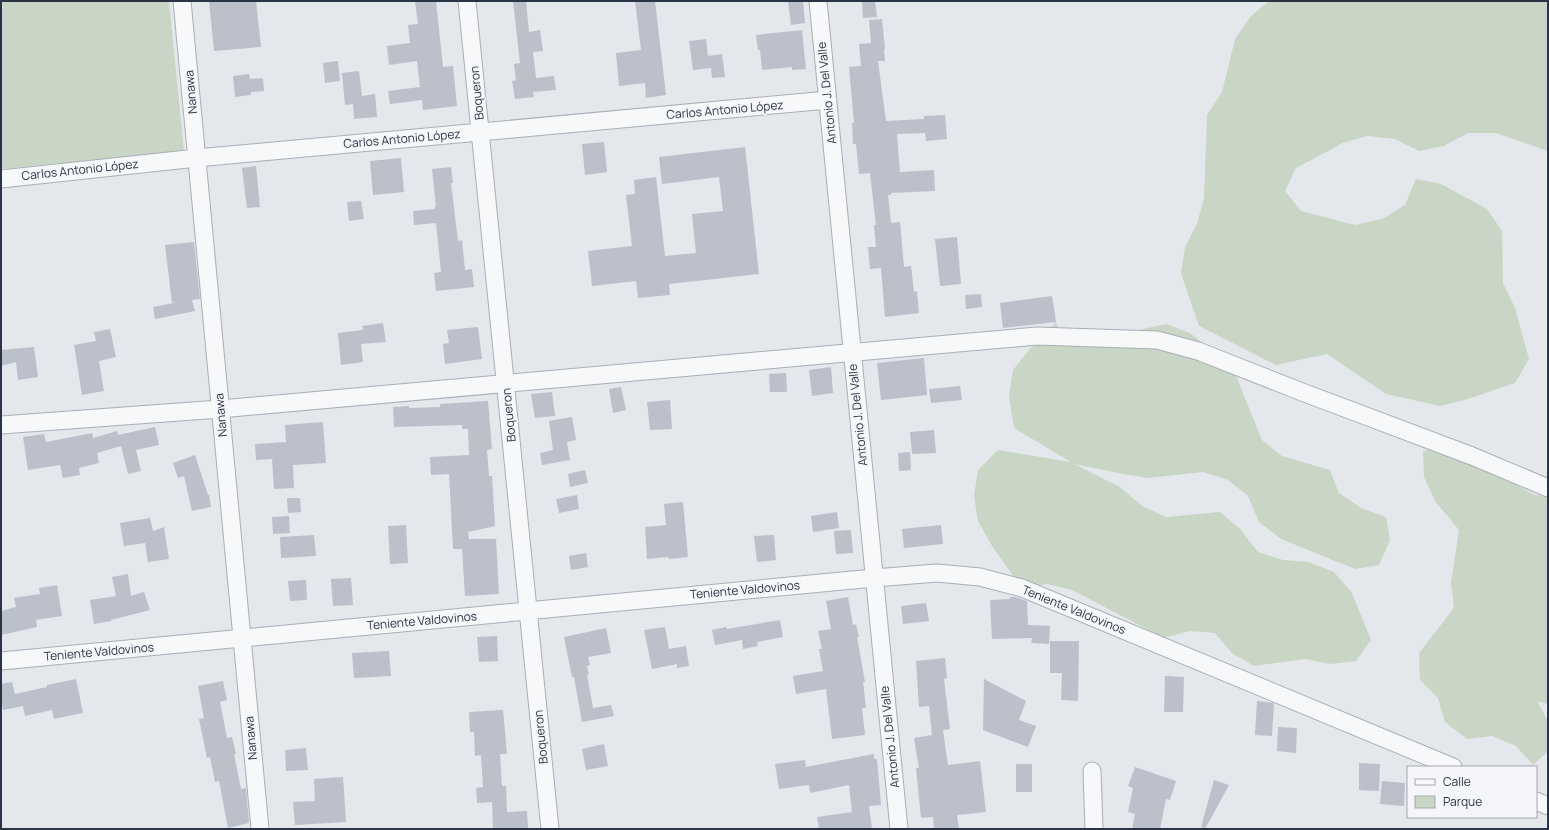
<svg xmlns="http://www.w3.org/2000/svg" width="1549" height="830" viewBox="0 0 1549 830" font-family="Manrope,sans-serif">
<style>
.green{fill:#c9d6c5}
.building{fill:#bbc0ca}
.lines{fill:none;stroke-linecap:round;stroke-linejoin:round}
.minor-casing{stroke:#a9aeb7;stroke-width:19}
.minor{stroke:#f7f8fa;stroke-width:17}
.labels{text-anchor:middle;stroke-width:3.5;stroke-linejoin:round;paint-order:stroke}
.street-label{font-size:12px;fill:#2b3445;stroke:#f4f6f9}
</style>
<rect width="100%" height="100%" fill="#e4e7ec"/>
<path class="green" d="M 1,1 L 169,1 L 184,151 L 1,169 Z
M 1269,1 L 1548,1 L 1548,151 L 1496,133 L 1468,133 L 1444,146 L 1419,151 L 1395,139 L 1367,136 L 1343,143 L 1296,168 L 1285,191 L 1301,211 L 1355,225 L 1382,219 L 1405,205 L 1416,179 L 1441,184 L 1487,209 L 1502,231 L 1503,283 L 1515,308 L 1529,359 L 1515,383 L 1465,400 L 1440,406 L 1386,394 L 1327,354 L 1276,365 L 1199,326 L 1181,273 L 1185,247 L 1197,224 L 1204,198 L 1207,115 L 1222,92 L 1235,39 L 1251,16 Z
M 1056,322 L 1060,333 L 1112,336 L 1166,324 L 1190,333 L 1232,366 L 1262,440 L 1282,456 L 1330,470 L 1339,493 L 1361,508 L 1386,517 L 1390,540 L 1379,565 L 1355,569 L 1281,539 L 1259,522 L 1248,496 L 1228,480 L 1203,472 L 1148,478 L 1123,474 L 1074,464 L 1120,487 L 1142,506 L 1166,517 L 1220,512 L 1240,529 L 1258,552 L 1283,560 L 1308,562 L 1334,572 L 1352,593 L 1371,640 L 1356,661 L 1330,664 L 1305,659 L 1254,666 L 1232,653 L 1215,633 L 1189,631 L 1164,638 L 1072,590 L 1047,584 L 1022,588 L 992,546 L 978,521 L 974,496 L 978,470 L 998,450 L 1071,462 L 1014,428 L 1009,396 L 1013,370 L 1030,349 Z
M 1449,444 L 1473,447 L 1497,460 L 1511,481 L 1534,495 L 1548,496 L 1548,704 L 1537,701 L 1548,721 L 1548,751 L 1533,765 L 1516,746 L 1492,736 L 1467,739 L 1445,722 L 1438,698 L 1420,680 L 1419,653 L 1454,608 L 1451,583 L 1459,530 L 1435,501 L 1424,477 L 1423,451 Z"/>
<path class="building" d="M 209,1 L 256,1 L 261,47 L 214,51 Z
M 415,1 L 436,1 L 443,67 L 453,66 L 457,106 L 423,110 L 422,100 L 390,104 L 388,91 L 420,87 L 417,61 L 389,65 L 387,46 L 410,43 L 408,25 L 418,24 Z
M 513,1 L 526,1 L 529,32 L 540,30 L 543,51 L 533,52 L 536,78 L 554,76 L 556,90 L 533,92 L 534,97 L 515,99 L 512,81 L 516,80 L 514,64 L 520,63 Z
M 635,1 L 655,1 L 666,95 L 646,98 L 645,83 L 619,86 L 616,53 L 641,50 Z
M 788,1 L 803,1 L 805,23 L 791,25 Z
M 862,1 L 875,1 L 877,17 L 863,18 Z
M 882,19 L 885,49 L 884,49 L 885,61 L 878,61 L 886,121 L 924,119 L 924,116 L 945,115 L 947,139 L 926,141 L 925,133 L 897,134 L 900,172 L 934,170 L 935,191 L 891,193 L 891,195 L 888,195 L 891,223 L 900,222 L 904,267 L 911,266 L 914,292 L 917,291 L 919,313 L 885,317 L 881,268 L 870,269 L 868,247 L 876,247 L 874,225 L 876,225 L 870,173 L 859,174 L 856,144 L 853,144 L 852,123 L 854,123 L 849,67 L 861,66 L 859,44 L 871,43 L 869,20 Z
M 802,30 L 806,69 L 792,70 L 792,67 L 762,70 L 760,50 L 758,50 L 756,35 Z
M 706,39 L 708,56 L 722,54 L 725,77 L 712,78 L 711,68 L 693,70 L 689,41 Z
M 338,61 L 340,81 L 325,83 L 323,63 Z
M 359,71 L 362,96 L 375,94 L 377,117 L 354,119 L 353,104 L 345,105 L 342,73 Z
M 249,74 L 250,79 L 263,78 L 264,91 L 251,92 L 251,95 L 235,97 L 233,76 Z
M 604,142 L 607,172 L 585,175 L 582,144 Z
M 745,147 L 759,274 L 669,284 L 670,295 L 638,298 L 636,281 L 592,286 L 588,251 L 632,246 L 626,195 L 635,194 L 634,180 L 656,177 L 665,256 L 696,253 L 692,214 L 723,211 L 719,177 L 662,184 L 659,157 Z
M 401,158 L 404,192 L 373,195 L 370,161 Z
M 256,166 L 260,207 L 247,208 L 242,168 Z
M 451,167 L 453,183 L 451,183 L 458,241 L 462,240 L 465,270 L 472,269 L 474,287 L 436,291 L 434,273 L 441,272 L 436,223 L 414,225 L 413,211 L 435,209 L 435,206 L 436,206 L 432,169 Z
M 361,201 L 364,219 L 349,221 L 347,202 Z
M 957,237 L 961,284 L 940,286 L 935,239 Z
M 194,242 L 200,299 L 192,300 L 195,311 L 155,319 L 153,307 L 184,301 L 172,303 L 165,245 Z
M 981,294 L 982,307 L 966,309 L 965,295 Z
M 1052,296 L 1056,322 L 1003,328 L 1000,303 Z
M 383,323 L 386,342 L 361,344 L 363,362 L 341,365 L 338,333 L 363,330 L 362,326 Z
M 478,327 L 482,359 L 445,364 L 443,344 L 449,343 L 447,330 Z
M 110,329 L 116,357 L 99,361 L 104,391 L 82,395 L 74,345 L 96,341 L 94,332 Z
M 34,347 L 38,377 L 18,380 L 16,362 L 1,366 L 1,350 Z
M 924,358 L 927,395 L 881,400 L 877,363 Z
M 831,367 L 833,393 L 812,396 L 809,370 Z
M 786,373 L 787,392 L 770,392 L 769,374 Z
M 960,386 L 962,400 L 931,403 L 929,389 Z
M 621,387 L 626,410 L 613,413 L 609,389 Z
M 552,392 L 555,416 L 535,418 L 531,394 Z
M 670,400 L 672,429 L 650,430 L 647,402 Z
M 488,401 L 492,449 L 487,450 L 489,476 L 492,476 L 495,526 L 468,532 L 469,539 L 496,539 L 499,594 L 465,596 L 462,549 L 453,549 L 449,474 L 431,475 L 430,457 L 469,455 L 468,429 L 462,429 L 462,425 L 394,427 L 393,407 L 409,406 L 409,408 L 440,407 L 440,404 Z
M 572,417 L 576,440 L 567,442 L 570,460 L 542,465 L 540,453 L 553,450 L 549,421 Z
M 323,422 L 326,463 L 293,465 L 294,488 L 274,489 L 272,459 L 256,460 L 255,444 L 286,442 L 285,425 Z
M 155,427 L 159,445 L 136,450 L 141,471 L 128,474 L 121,446 L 97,453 L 99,463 L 79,468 L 80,475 L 63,478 L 60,465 L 28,470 L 23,437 L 44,434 L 46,442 L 92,433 L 93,438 L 117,431 L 118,435 Z
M 934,430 L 936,453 L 912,454 L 910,432 Z
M 910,452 L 911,470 L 899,471 L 898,453 Z
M 195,455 L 208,495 L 209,495 L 211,507 L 192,511 L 184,476 L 178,478 L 173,463 Z
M 585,470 L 588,483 L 570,487 L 568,474 Z
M 577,495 L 579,509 L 559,513 L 556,499 Z
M 287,498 L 300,498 L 301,512 L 288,513 Z
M 683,502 L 688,557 L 669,559 L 668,557 L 647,559 L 645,527 L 666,525 L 664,504 Z
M 837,512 L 839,528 L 813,532 L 811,516 Z
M 289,516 L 290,533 L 273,534 L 272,517 Z
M 150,518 L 153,531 L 164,527 L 169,559 L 148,562 L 145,543 L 124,546 L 120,523 Z
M 406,525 L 408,563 L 390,564 L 388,526 Z
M 941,525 L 943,544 L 904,548 L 902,529 Z
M 851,530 L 853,553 L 836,554 L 834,531 Z
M 314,535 L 316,556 L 281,558 L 280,537 Z
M 774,535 L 776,560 L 757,562 L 754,536 Z
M 586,553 L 588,567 L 571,570 L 569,556 Z
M 128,574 L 131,596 L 144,592 L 150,610 L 111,620 L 111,621 L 94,624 L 90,600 L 116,596 L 112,577 Z
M 351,578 L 353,605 L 333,606 L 331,579 Z
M 306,580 L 307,600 L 290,601 L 288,581 Z
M 57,585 L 62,616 L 36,620 L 37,627 L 1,635 L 1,611 L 16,607 L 14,598 L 40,594 L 39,588 Z
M 848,597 L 853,625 L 856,624 L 859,637 L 857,637 L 865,682 L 863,682 L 866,708 L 862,708 L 865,735 L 832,739 L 826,689 L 796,694 L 793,676 L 823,671 L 819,649 L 822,649 L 818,631 L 831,629 L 826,601 Z
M 1010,597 L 1015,597 L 1027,601 L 1028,625 L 1050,626 L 1049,644 L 1031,643 L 1032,638 L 992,639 L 990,600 L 1010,599 Z
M 926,603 L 929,621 L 903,624 L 901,606 Z
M 780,620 L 783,637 L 757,642 L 758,646 L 743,649 L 742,640 L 715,645 L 712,630 L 726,627 L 727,629 Z
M 665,627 L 669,649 L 686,646 L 689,666 L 677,668 L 677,664 L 652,669 L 644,630 Z
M 606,628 L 611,653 L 588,657 L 590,665 L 587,666 L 589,674 L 587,675 L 593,708 L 611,705 L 614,716 L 582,722 L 574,677 L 572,677 L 564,637 Z
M 497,636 L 498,661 L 479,662 L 477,637 Z
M 1050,641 L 1079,641 L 1078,701 L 1061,700 L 1062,673 L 1050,673 Z
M 389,651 L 391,676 L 354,678 L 352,653 Z
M 945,658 L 947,678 L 944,679 L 950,729 L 943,730 L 948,765 L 980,761 L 986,812 L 957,815 L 959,829 L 934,829 L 933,817 L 921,818 L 916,768 L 919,768 L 914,738 L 932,735 L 929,706 L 919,707 L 916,661 Z
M 1165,676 L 1184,677 L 1183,712 L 1164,712 Z
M 76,679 L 83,713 L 54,719 L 52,710 L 25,716 L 23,706 L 3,710 L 1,698 L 1,684 L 12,682 L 15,694 L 47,687 L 47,685 Z
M 984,679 L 1026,701 L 1019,720 L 1036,726 L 1028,747 L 983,730 Z
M 223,681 L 227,700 L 220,702 L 227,738 L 232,737 L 236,754 L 234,754 L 241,789 L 246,788 L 249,823 L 228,828 L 219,781 L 215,782 L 210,757 L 207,758 L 199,719 L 204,718 L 198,686 Z
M 1257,701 L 1274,703 L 1272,736 L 1255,735 Z
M 503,710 L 507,754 L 500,754 L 502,786 L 506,786 L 507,812 L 527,811 L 528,829 L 493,829 L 492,802 L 477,803 L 476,788 L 483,787 L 481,755 L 475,756 L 474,732 L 470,732 L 469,712 Z
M 1278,727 L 1297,728 L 1296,753 L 1277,751 Z
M 604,744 L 608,766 L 586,770 L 582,749 Z
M 306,748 L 308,770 L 286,771 L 285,750 Z
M 874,754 L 874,759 L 877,759 L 881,805 L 869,806 L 872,829 L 819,829 L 817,817 L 852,812 L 849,785 L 810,793 L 809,785 L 779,789 L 775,764 L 805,760 L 806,767 Z
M 1359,763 L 1380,764 L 1379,791 L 1359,790 Z
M 1016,764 L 1032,764 L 1032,792 L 1016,792 Z
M 1135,767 L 1176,781 L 1170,800 L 1166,799 L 1160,829 L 1132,829 L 1135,814 L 1128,812 L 1133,788 L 1128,786 Z
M 343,777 L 346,822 L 295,825 L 293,802 L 315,801 L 314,779 Z
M 1214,780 L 1229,785 L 1205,829 L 1201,827 Z
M 1382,781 L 1405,783 L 1404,806 L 1380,804 Z"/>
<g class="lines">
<g class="minor-casing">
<path id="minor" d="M 182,1 L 260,829
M 467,1 L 550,829
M 818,1 L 899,829
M 1,179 L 197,158 L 828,100
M 1,425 L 220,409 L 1037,336 L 1157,340 L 1198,351 L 1302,392 L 1472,456 L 1548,488
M 1,661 L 874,578 L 937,573 L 980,577 L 1022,588 L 1453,767
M 1092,771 L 1094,829
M 1536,801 L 1548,806"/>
</g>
<use href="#minor" class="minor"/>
</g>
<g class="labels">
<g class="street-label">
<text transform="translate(191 92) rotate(-95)" y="4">Nanawa</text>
<text transform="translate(477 93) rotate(-96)" y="4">Boqueron</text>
<text transform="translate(827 93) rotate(-96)" y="4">Antonio J. Del Valle</text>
<text transform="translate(725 110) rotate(-5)" y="4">Carlos Antonio López</text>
<text transform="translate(402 139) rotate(-5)" y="4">Carlos Antonio López</text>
<text transform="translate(80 170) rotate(-6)" y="4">Carlos Antonio López</text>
<text transform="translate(221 415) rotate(-95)" y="4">Nanawa</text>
<text transform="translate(509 415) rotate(-96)" y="4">Boqueron</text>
<text transform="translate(858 415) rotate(-96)" y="4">Antonio J. Del Valle</text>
<text transform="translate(745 590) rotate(-5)" y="4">Teniente Valdovinos</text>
<text transform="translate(1074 610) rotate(22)" y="4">Teniente Valdovinos</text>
<text transform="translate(422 621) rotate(-5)" y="4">Teniente Valdovinos</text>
<text transform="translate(99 652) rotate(-5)" y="4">Teniente Valdovinos</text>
<text transform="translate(541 737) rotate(-96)" y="4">Boqueron</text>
<text transform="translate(890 737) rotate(-96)" y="4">Antonio J. Del Valle</text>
<text transform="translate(251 738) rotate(-95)" y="4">Nanawa</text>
</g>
</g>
<rect width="1549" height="830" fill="none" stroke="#2b3445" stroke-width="4"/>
<rect x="1407" y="766" width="130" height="52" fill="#f4f6f9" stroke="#a4a8b1"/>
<rect x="1415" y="779" width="20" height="6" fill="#f7f8fa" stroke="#a4a8b1"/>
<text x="1443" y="786" font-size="12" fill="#2b3445">Calle</text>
<rect x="1415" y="796" width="20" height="12" fill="#c9d6c5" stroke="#a4a8b1"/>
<text x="1443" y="806" font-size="12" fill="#2b3445">Parque</text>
</svg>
